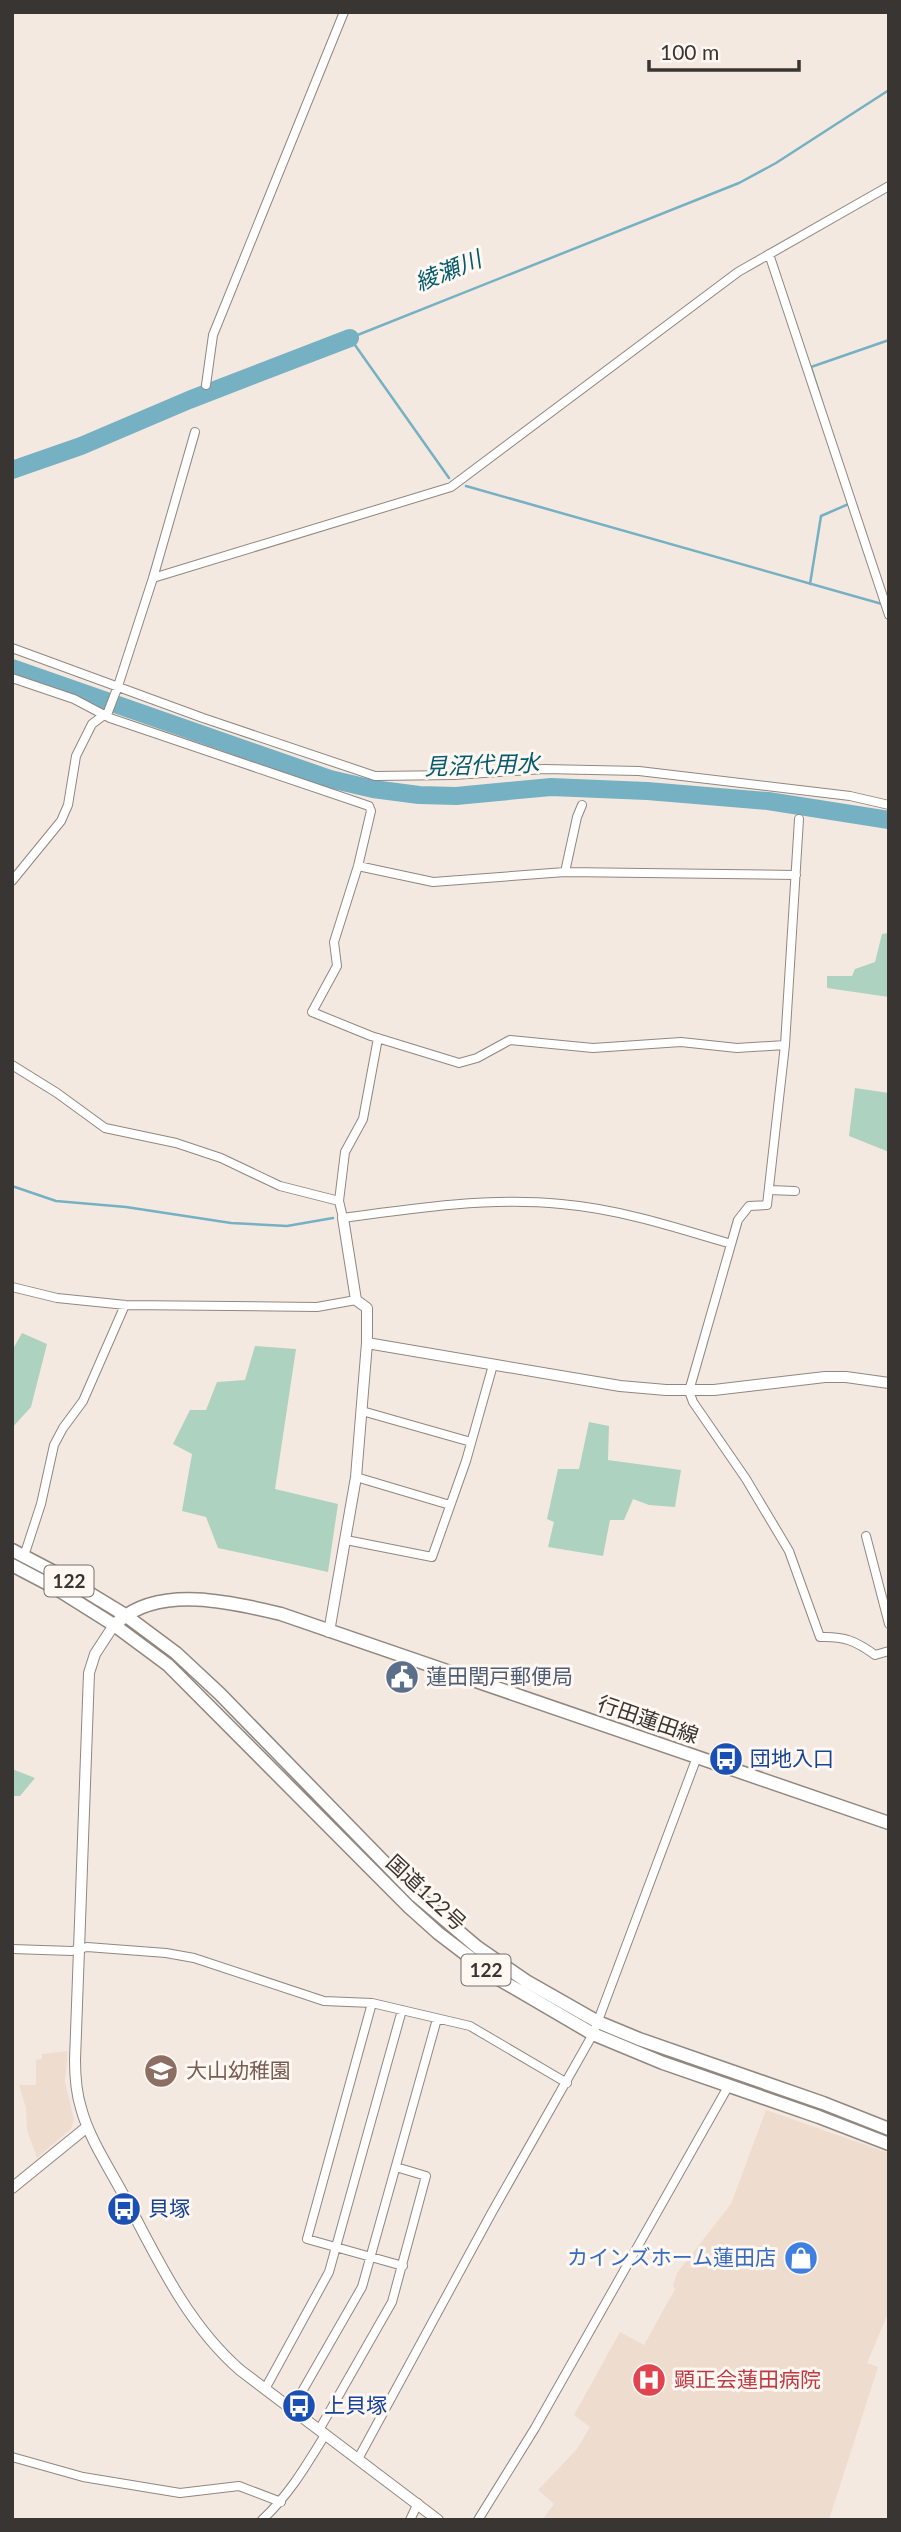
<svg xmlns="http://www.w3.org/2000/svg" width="901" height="2532" viewBox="0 0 901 2532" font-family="Lato,'Noto Sans JP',sans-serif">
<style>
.built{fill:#eedccf}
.green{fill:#add2c0}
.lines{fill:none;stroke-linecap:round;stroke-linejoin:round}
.stream{stroke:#75b1c2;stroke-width:2.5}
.river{stroke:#75b1c2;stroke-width:18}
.minor-casing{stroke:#91877f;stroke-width:10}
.tertiary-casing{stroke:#91877f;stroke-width:12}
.primary-casing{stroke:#91877f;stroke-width:15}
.trunk-casing{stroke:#91877f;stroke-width:15}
.minor{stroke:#fff;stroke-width:8}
.tertiary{stroke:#fff;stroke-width:10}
.primary{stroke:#fff;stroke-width:12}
.trunk{stroke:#fff;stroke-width:12}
.labels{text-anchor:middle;stroke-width:6;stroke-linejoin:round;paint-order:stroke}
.shield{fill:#fef7f2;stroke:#746f6c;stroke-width:2}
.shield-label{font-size:19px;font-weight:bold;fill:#393532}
.service-label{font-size:21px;fill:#4e5e75;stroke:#fef7f2;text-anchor:start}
.street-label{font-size:21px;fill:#393532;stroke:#fef7f2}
.transit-label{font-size:21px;fill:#164399;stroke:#fef7f2;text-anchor:start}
.education-label{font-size:21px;fill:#785e54;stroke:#fef7f2;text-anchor:start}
.shop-label{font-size:21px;fill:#366cbe;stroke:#fef7f2;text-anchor:end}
.health-label{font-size:21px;fill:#be3a42;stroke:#fef7f2;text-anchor:start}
.water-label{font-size:23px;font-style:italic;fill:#035c6d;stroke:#fef7f2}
</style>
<rect width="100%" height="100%" fill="#f4e9e1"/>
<path class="built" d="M 68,2051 L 65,2082 L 74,2119 L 71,2129 L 37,2158 L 27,2130 L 26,2108 L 19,2085 L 36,2085 L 36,2060 L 42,2059 L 42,2054 Z
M 766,2110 L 889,2153 L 889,2311 L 867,2363 L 878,2367 L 829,2520 L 542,2520 L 554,2504 L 538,2490 L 577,2449 L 590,2427 L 574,2415 L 620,2332 L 644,2345 L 675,2289 L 673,2286 L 677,2273 L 731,2204 Z"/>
<path class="green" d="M 889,933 L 889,997 L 827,988 L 827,976 L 852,976 L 855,969 L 875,962 L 882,934 Z
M 855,1088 L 889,1093 L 889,1152 L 849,1136 Z
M 22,1333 L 47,1344 L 31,1407 L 12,1428 L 12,1346 L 14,1347 Z
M 255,1346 L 296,1349 L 275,1489 L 338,1504 L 328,1572 L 218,1548 L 206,1517 L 182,1511 L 192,1454 L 173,1444 L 190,1410 L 206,1410 L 217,1382 L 245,1380 Z
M 589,1422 L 609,1426 L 608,1460 L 681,1470 L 675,1507 L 649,1505 L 633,1499 L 624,1520 L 610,1520 L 603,1556 L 548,1547 L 554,1522 L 547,1519 L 558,1469 L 579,1469 Z
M 12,1769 L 35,1778 L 20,1796 L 12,1796 Z"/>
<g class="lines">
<path class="stream" d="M 822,402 L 811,367 L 889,340
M 449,478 L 350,338 L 739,183 L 776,163 L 889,90
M 466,486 L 882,604
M 810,584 L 821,516 L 851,503
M 12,1186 L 56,1201 L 126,1207 L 231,1223 L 287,1226 L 333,1218"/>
<path class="river" d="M 12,470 L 81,446 L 189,400 L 350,338
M 12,668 L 330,779 L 373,789 L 419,795 L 456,796 L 551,787 L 647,791 L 768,801 L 889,820"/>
<g class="minor-casing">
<path id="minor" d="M 769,254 L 889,615
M 206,385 L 213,335 L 344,12
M 153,578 L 451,487 L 738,272 L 889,186
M 12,648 L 203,718 L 375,776 L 454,775 L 544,769 L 639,771 L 850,796 L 889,805
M 12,678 L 74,699 L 110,718 L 369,806 L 371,811 L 358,866 L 334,942 L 337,966 L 312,1012 L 371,1036 L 459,1063 L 477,1058 L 510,1040 L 593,1048 L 681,1042 L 737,1048 L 785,1045
M 799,819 L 785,1045 L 767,1205 L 749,1206 L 738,1220 L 689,1391 L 693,1402 L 746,1479 L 789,1551 L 820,1637 C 844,1636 856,1641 875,1655 L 889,1651
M 358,866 L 433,882 L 565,872 L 577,817 L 582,805
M 565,872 L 796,875
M 12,881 L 61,821 L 68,805 L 76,756 L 92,724 L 108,712 L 118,686 L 153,578 L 195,432
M 378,1038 L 363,1119 L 345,1152 L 339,1201 L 343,1218 C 414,1208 489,1197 561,1204 C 619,1209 675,1227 731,1244
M 12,1065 L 57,1093 L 105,1128 L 176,1143 L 221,1158 L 280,1186 L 339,1201
M 769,1190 L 795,1191
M 12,1287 L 57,1298 L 126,1305 L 317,1307 L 356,1300
M 362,1411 L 471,1442
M 356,1477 L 450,1505
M 866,1536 L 889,1624
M 346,1540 L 432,1557 L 466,1461 L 493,1365
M 24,1556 L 41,1504 L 54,1445 L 63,1428 L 83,1401 L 125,1305
M 12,1949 L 72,1951 L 87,1947 L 166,1953 L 194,1958 L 324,2001 L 372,2003 L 470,2026 L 567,2083
M 372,2003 L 307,2239 L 403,2266
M 265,2389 L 329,2272 L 402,2010
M 292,2409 L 362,2287 L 437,2019
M 319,2430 L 392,2302 L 426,2176 L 396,2167
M 12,2457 L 83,2477 L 180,2493 L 239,2486 L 281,2502
M 358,2459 L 491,2214 L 593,2034 L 697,1757
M 262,2520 C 289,2495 306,2466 325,2435
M 410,2520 L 418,2503
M 478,2520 L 535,2428 L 729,2085"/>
</g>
<g class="tertiary-casing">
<path id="tertiary" d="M 343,1218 L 356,1300 L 367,1308 L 367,1343
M 114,1625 L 95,1654 L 89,1673 L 75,2060 C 75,2077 76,2092 81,2108 C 89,2138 108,2166 123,2194 C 156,2256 186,2323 240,2370 L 438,2520
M 329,1632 L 356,1477 L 367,1343 L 620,1386 L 666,1390 L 714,1390 L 825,1377 L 846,1377 L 889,1383
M 12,2188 L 87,2127"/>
</g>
<g class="primary-casing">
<path id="primary" d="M 119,1621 C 160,1585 232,1602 281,1614 L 889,1823"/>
</g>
<g class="trunk-casing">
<path id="trunk" d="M 12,1550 L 56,1573 L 125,1615 L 176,1653 L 220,1694 L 417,1896 L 477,1947 L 526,1981 L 598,2022 L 639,2039 L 823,2103 L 889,2129
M 12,1565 L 52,1586 L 114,1625 L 168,1665 L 409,1907 L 438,1933 L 497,1978 L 593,2034 L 663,2063 L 819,2117 L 889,2144"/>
</g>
<use href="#minor" class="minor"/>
<use href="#tertiary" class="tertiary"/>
<use href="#primary" class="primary"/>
<use href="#trunk" class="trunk"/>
</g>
<defs>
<g id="civic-disc" transform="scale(1.75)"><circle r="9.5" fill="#5c6f8a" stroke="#fef7f2"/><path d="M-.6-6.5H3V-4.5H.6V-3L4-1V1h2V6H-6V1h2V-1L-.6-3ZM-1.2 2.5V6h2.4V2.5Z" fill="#fff"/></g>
<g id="bus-disc" transform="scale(1.75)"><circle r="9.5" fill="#1a4fb4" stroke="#fef7f2"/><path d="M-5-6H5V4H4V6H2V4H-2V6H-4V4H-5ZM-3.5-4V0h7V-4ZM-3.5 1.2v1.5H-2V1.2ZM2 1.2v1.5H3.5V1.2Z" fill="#fff"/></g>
<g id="school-disc" transform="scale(1.75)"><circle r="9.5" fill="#8d6e63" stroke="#fef7f2"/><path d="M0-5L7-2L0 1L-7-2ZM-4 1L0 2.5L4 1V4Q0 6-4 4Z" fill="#fff"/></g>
<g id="shop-disc" transform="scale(1.75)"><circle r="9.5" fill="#3f7fe0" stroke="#fef7f2"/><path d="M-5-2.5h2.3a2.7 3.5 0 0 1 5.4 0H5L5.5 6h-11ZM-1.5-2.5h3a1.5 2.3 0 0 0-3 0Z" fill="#fff"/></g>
<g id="hospital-disc" transform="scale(1.75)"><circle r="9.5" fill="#e0444e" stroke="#fef7f2"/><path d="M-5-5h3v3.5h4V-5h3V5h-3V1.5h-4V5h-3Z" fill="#fff"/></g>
</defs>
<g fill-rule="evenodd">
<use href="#civic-disc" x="402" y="1677"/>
<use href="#bus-disc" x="726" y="1759"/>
<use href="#school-disc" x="161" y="2071"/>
<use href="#bus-disc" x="124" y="2209"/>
<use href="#shop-disc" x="801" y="2258"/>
<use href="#hospital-disc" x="649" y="2380"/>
<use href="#bus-disc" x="299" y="2406"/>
</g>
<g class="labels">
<g class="shield">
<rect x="44.5" y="1565.5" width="49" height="31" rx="5"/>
<rect x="461.5" y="1954.5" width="49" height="31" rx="5"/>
</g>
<g class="shield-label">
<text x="69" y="1588">122</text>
<text x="486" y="1977">122</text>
</g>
<g class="service-label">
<text x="426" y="1684">蓮田閏戸郵便局</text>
</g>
<g class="street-label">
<text transform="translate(648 1720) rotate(19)" y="7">行田蓮田線</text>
<text transform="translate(426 1893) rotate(43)" y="7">国道122号</text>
</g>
<g class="transit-label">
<text x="750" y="1766">団地入口</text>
<text x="148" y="2216">貝塚</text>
<text x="324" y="2413">上貝塚</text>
</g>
<g class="education-label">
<text x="186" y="2078">大山幼稚園</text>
</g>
<g class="shop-label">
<text x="776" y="2265">カインズホーム蓮田店</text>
</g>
<g class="health-label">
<text x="674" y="2387">顕正会蓮田病院</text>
</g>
<g class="water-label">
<text transform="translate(448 271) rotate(-22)" y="8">綾瀬川</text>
<text transform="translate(482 765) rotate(-2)" y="8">見沼代用水</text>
</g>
</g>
<rect width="901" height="2532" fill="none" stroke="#393532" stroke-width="28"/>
<path d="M649 60v10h150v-10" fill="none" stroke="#393532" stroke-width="3.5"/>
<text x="660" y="60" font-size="21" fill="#393532" stroke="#fef7f2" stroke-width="5" paint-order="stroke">100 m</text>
</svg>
